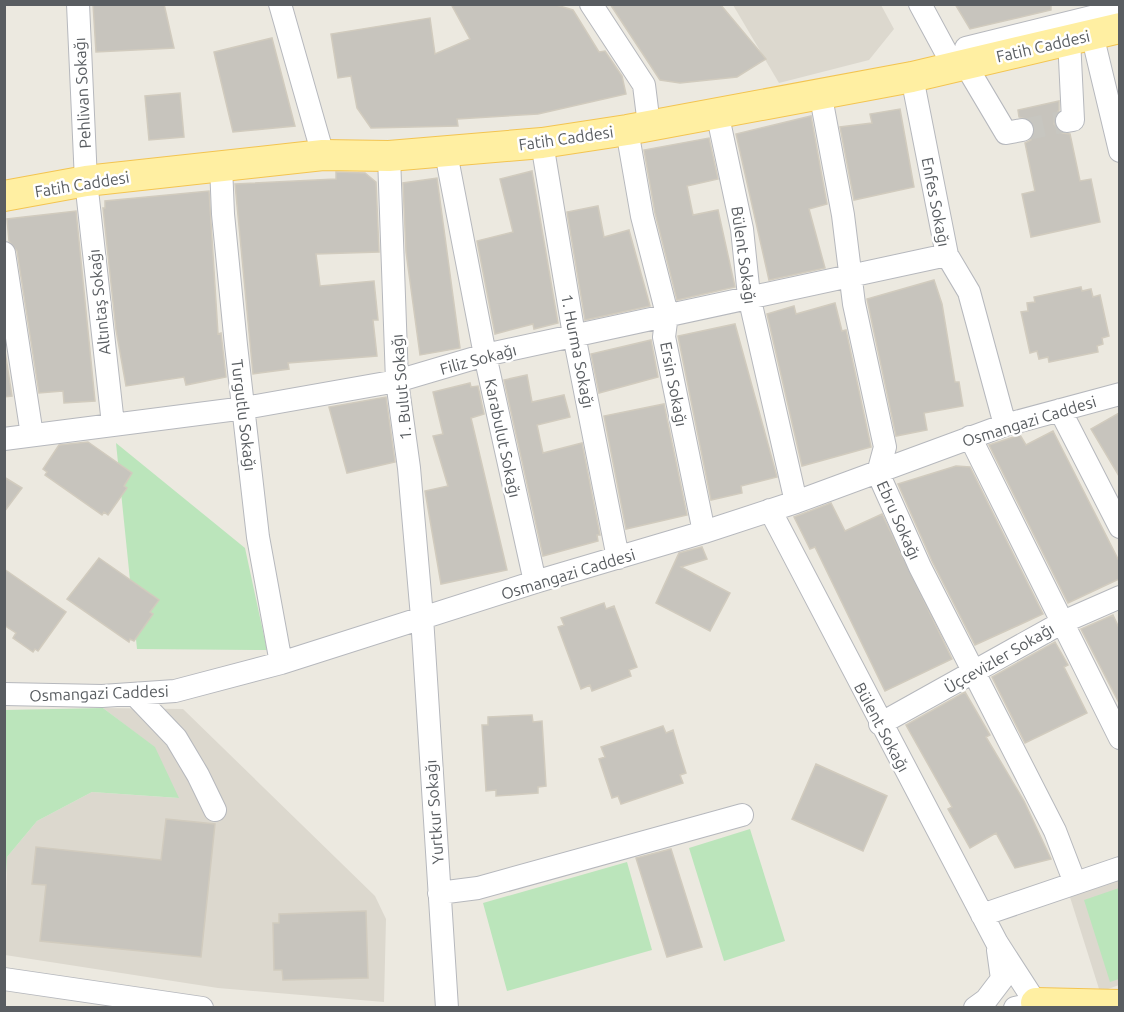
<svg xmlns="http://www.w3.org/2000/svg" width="1124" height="1012" viewBox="0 0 1124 1012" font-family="Ubuntu,sans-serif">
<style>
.education{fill:#dcd8ce}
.green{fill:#bbe5bb}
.building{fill:#c7c4bd;stroke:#d1cbbe;stroke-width:1.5}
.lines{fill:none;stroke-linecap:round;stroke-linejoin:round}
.minor-tunnel{stroke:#c7c6c0;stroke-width:22;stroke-dasharray:22 11;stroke-linecap:butt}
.minor-casing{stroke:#b6b8bd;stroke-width:24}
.major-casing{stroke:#f3c451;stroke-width:32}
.minor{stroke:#fff;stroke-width:22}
.major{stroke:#ffefa2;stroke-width:30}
.labels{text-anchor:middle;stroke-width:5;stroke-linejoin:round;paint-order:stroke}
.street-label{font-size:16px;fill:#595d61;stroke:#fff}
</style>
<rect width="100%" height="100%" fill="#ece9e0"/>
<path class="education" d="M 733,5 L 881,5 L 894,29 L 869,60 L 779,83 Z
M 103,708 L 183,709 L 375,896 L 386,919 L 384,1002 L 218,988 L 5,955 L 7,857 L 37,821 L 92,792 L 178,798 L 154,747 Z
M 1119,878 L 1119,985 L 1100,992 L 1069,894 Z"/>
<path class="green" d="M 116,443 L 245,548 L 267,650 L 137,649 Z
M 103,708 L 155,747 L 179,798 L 92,792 L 37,821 L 7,857 L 5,891 L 5,710 Z
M 750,829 L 785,941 L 724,961 L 689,848 Z
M 627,862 L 652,950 L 507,991 L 483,903 Z
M 1119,888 L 1119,979 L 1110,982 L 1084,900 Z"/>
<path class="building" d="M 93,4 L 164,4 L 174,48 L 96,52 Z
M 451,4 L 553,4 L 573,10 L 599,52 L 605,51 L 622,76 L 626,94 L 538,114 L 457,119 L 458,126 L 371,128 L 357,108 L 351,76 L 338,78 L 331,34 L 430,18 L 435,54 L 470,39 Z
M 610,4 L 720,4 L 766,59 L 737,77 L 680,83 L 660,80 Z
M 955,4 L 1051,4 L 1051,10 L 970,29 Z
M 272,38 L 295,126 L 233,132 L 214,52 Z
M 180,93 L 184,137 L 149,140 L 145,96 Z
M 1059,101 L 1059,110 L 1055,116 L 1054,124 L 1062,133 L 1070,134 L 1080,181 L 1091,179 L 1100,222 L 1031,237 L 1022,194 L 1035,191 L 1025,143 L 1031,140 L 1035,128 L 1032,121 L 1019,117 L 1018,110 Z
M 900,109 L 914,187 L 854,200 L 840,127 L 872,123 L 870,114 Z
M 811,116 L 827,204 L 809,209 L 825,268 L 769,280 L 736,134 Z
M 709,138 L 718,179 L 687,186 L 693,215 L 718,210 L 735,287 L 677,300 L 655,213 L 644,150 Z
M 532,171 L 558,323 L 534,329 L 533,324 L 495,334 L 477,241 L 513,232 L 500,179 Z
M 336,172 L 365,173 L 376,182 L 379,252 L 316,254 L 320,286 L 374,281 L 378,320 L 373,320 L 377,356 L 288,363 L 289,369 L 253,374 L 235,184 L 336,179 Z
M 437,178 L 460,348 L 420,355 L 406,252 L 403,183 Z
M 209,191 L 218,334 L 221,333 L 226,377 L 186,385 L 184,377 L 126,386 L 116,330 L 103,208 L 105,208 L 105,201 Z
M 598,206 L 604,237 L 629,230 L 650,306 L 585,320 L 567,212 Z
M 76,211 L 95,401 L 64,403 L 63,391 L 39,393 L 17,251 L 9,241 L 7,219 Z
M 934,280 L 942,304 L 955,382 L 959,382 L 963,406 L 924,413 L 927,430 L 896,436 L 867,299 Z
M 1081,287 L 1082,291 L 1091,289 L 1093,297 L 1100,295 L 1109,336 L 1102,338 L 1103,344 L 1097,346 L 1098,352 L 1049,362 L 1048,357 L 1039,359 L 1037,351 L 1030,353 L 1021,312 L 1028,311 L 1027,303 L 1035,302 L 1034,297 Z
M 835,303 L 842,331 L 846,330 L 871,447 L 802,466 L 767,314 L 794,306 L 796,314 Z
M 735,324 L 777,477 L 741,486 L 742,493 L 711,500 L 678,336 Z
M 651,340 L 658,377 L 599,393 L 591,354 Z
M 4,345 L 12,396 L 4,397 Z
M 527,375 L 532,402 L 564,395 L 570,417 L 537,425 L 543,453 L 582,443 L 600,535 L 597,535 L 598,541 L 543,556 L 504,380 Z
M 470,383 L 471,387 L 478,386 L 484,414 L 471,418 L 507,570 L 441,584 L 425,491 L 448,486 L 433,436 L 443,434 L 433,392 Z
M 386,397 L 395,462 L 347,473 L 329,407 Z
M 664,404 L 687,515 L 626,529 L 604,416 Z
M 1119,413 L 1119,476 L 1091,429 Z
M 1053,431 L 1119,561 L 1119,579 L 1068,603 L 989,445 L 1020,435 L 1026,445 Z
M 88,442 L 132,473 L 124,486 L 127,488 L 108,515 L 104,512 L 102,515 L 45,475 L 47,472 L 43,469 L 59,445 Z
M 956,466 L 970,467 L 1043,614 L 975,645 L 932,561 L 898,484 Z
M 4,477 L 22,488 L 4,512 Z
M 831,503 L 845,531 L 882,514 L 952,659 L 885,691 L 815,547 L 810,549 L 794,517 Z
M 702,547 L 707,559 L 681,567 L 730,593 L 710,631 L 656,603 L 679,553 Z
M 99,558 L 159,600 L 150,612 L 153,614 L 134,641 L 130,639 L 129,642 L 67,599 Z
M 4,569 L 66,612 L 38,651 L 35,649 L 33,652 L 13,638 L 16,633 L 4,625 Z
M 604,603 L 606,609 L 614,606 L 637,667 L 629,670 L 631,676 L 592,691 L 590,685 L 581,689 L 558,627 L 564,625 L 561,618 Z
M 1113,615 L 1119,628 L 1119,703 L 1081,629 Z
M 1055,642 L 1068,665 L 1064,667 L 1087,713 L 1025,743 L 992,677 Z
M 965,692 L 990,735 L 986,737 L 1024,801 L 1051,859 L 1015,868 L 996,833 L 970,848 L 948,809 L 952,807 L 906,725 Z
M 532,715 L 533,722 L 542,721 L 546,786 L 538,787 L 538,793 L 496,796 L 496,790 L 486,791 L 482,725 L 488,725 L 488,717 Z
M 663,726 L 666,733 L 673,730 L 677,744 L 686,773 L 680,775 L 683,783 L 621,804 L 618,796 L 612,798 L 599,759 L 605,757 L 601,747 Z
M 816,764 L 887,796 L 863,851 L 792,819 Z
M 166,819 L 215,824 L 201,957 L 40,941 L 46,885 L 32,884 L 36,847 L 161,860 Z
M 671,849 L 702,947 L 667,957 L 636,858 Z
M 366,911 L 368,978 L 283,980 L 282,970 L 274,970 L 273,923 L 279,923 L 279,914 Z"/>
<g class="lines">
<path class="minor-tunnel" d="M 1022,130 L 1067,121"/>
<g class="minor-casing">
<path id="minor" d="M 78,4 L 86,181 L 113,424
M 280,4 L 323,155
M 591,4 L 644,85 L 649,125
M 920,4 L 954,67
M 1092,34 L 1120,151
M 912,77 L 947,255 L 969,292 L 1005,425
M 820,92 L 843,215 L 854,304 L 885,447 L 878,473 L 920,567 L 1055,831 L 1075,883
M 717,112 L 742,229 L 749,296 L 796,502
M 1067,121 L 1073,120 L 1069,39
M 627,130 L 642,216 L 667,314 L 664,337 L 704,532
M 1022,130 L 1006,133 L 965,64 L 966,48 L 1120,10
M 542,143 L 574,335 L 618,558
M 446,153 L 485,355 L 535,582
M 389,156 L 397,381 L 409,468 L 422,617 L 447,1008
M 221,166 L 223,214 L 236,345 L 258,537 L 281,663
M 4,253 L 32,435
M 1060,410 L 1120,527
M 970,437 L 1120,738
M 4,439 L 245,408 L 397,381 L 485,355 L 947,255
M 770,510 L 997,943 L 1039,1008
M 4,694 L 102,696 L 175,691 L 281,663 L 535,582 L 704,532 L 796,502 L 1005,425 L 1120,394
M 134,694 L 176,738 L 198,775 L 215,810
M 880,724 L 1063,622 L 1120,597
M 439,893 L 478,888 L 742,815
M 982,915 L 1120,868
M 4,979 L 202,1008
M 975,1008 L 986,1000 L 1002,979 L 998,950
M 1015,1008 L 1036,1003"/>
</g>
<g class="major-casing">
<path id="major" d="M 4,196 L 86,181 L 323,155 L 389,156 L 542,143 L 627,130 L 912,77 L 1120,28
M 1036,1003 L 1120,1005"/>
</g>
<use href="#minor" class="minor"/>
<use href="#major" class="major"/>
</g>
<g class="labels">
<g class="street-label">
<text transform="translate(1043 46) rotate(-13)" y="6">Fatih Caddesi</text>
<text transform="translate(82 93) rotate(-93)" y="6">Pehlivan Sokağı</text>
<text transform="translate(566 138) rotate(-8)" y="6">Fatih Caddesi</text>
<text transform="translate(82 184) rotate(-9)" y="6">Fatih Caddesi</text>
<text transform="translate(936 202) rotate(79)" y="6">Enfes Sokağı</text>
<text transform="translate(744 255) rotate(82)" y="6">Bülent Sokağı</text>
<text transform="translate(99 302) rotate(-96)" y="6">Altıntaş Sokağı</text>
<text transform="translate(578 351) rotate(79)" y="6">1. Hurma Sokağı</text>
<text transform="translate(478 359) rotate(-15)" y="6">Filiz Sokağı</text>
<text transform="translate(674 384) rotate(79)" y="6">Ersin Sokağı</text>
<text transform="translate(401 387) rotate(-95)" y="6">1. Bulut Sokağı</text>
<text transform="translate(244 415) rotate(83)" y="6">Turgutlu Sokağı</text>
<text transform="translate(1029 421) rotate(-17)" y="6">Osmangazi Caddesi</text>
<text transform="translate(503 438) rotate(78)" y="6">Karabulut Sokağı</text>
<text transform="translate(899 520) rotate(66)" y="6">Ebru Sokağı</text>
<text transform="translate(568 574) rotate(-17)" y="6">Osmangazi Caddesi</text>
<text transform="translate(999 658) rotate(-30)" y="6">Üçcevizler Sokağı</text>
<text transform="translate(99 693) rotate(-2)" y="6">Osmangazi Caddesi</text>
<text transform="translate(882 727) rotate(62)" y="6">Bülent Sokağı</text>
<text transform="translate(434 812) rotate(-94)" y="6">Yurtkur Sokağı</text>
</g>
</g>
<rect width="1124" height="1012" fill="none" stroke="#595d61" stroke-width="12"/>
</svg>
